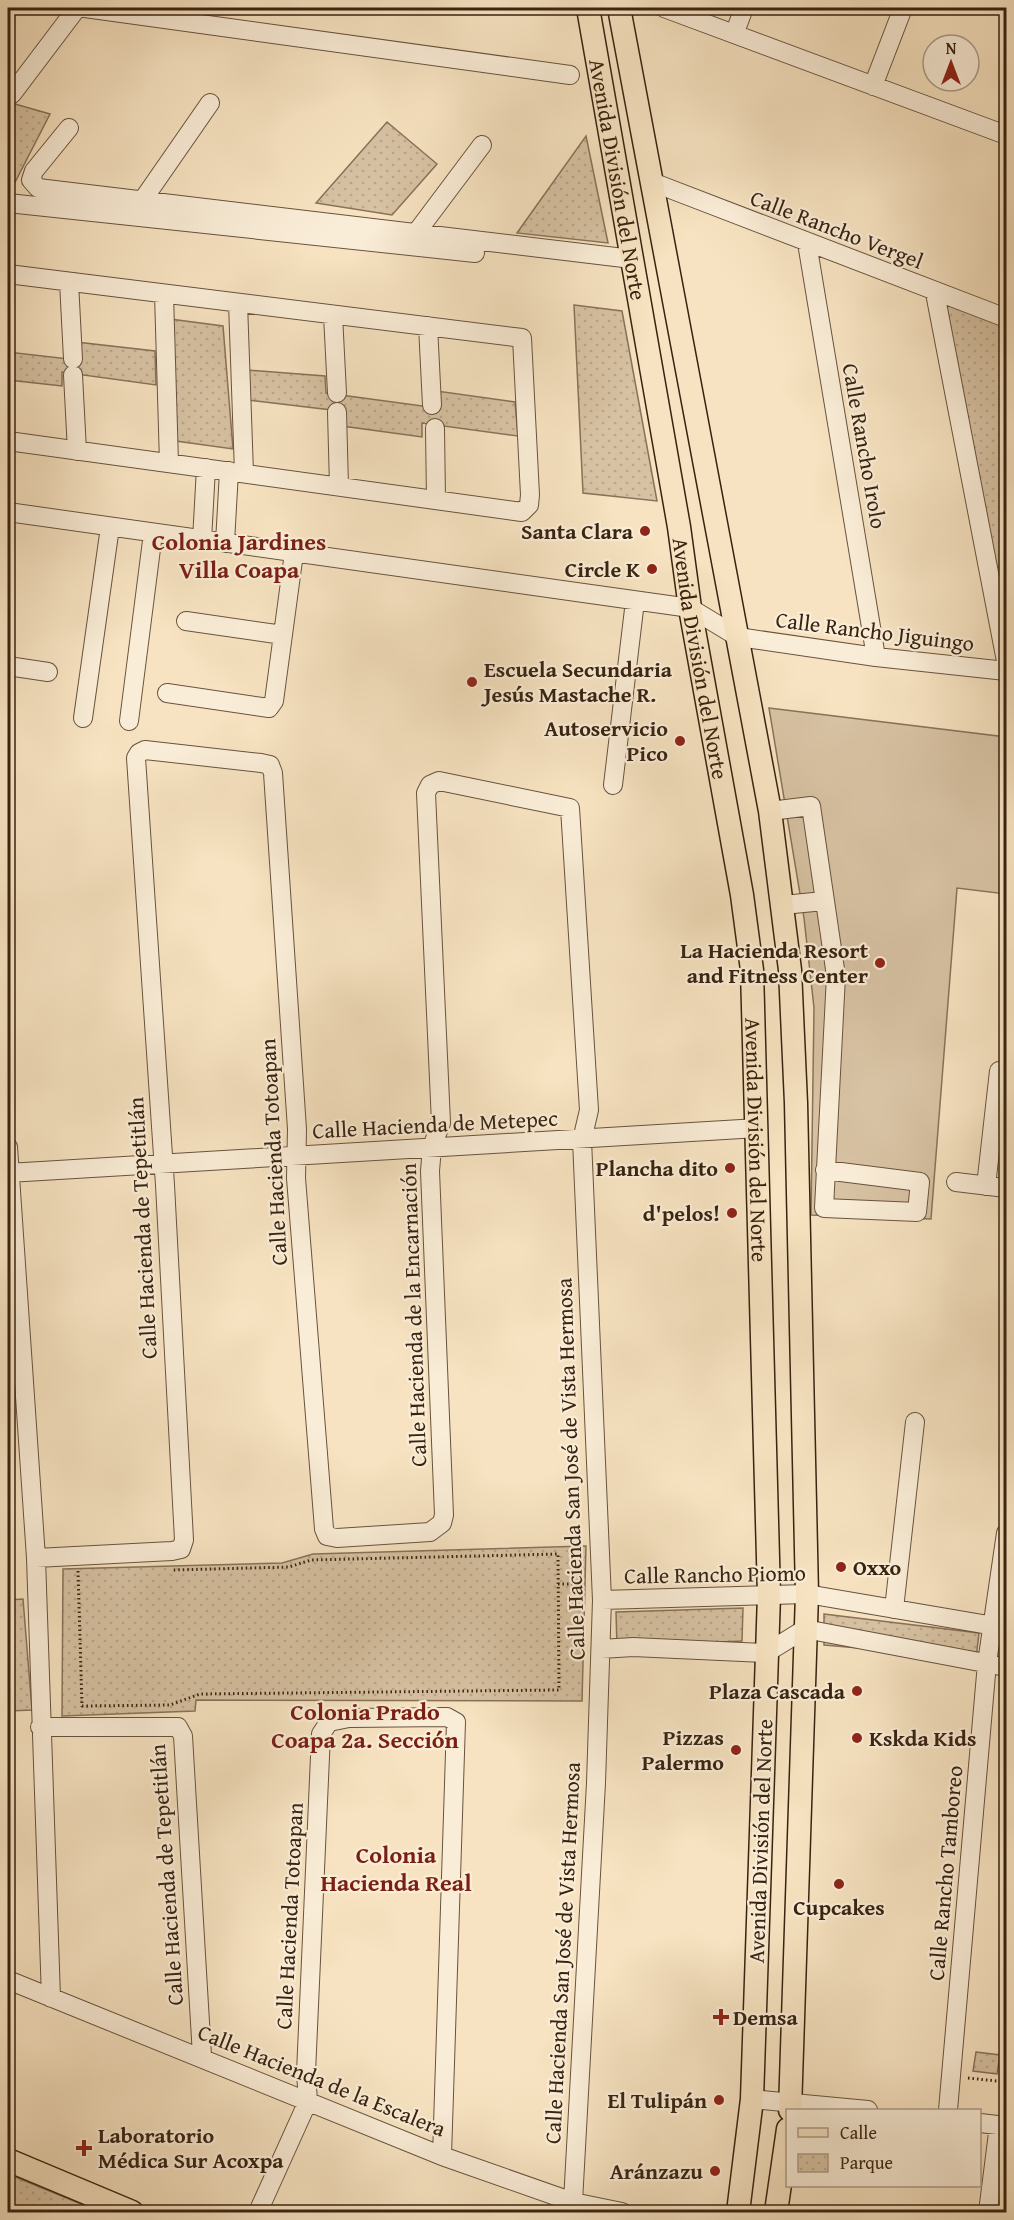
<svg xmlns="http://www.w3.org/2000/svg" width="1014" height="2220" viewBox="0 0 1014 2220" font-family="'Gentium Book Plus',serif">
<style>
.park{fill:url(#park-dots);stroke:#88725a;stroke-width:1.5}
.garden{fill:#d7c2a3;stroke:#88725a;stroke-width:1.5}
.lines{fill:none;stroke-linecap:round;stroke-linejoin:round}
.minor-casing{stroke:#68533d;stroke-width:20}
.major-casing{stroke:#382311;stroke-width:25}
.path{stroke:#382311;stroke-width:3;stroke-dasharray:1.5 3;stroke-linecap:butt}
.minor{stroke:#faedd7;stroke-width:18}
.major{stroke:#f7e3c1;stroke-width:22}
.poi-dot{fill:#8f2418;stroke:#faedd7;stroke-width:2}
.labels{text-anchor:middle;stroke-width:4.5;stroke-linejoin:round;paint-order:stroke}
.street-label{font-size:22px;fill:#382311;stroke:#faedd7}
.poi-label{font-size:22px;font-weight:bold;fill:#382311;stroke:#faedd7;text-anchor:end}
.neighbourhood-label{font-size:24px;font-weight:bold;fill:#7a1f14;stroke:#faedd7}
</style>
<defs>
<pattern id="park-dots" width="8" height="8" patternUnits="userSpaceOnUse" patternTransform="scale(1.5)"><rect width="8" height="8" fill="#d7c2a3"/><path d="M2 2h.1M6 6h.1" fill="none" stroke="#b9a68b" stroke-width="1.8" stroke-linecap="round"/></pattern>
</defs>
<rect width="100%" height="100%" fill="#f7e3c1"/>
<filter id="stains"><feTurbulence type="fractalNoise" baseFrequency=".00333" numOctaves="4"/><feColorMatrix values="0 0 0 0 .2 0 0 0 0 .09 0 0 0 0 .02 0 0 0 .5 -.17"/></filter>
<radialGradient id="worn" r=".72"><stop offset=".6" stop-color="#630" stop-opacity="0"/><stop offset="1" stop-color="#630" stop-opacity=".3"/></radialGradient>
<path class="park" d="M 8,102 L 50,114 L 8,196 Z
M 387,122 L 437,164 L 392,215 L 316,203 Z
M 586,136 L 608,243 L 517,233 Z
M 943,303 L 1006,324 L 1006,624 Z
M 574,305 L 622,311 L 657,501 L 583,493 Z
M 170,319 L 223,326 L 233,449 L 176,441 Z
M 76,342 L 155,351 L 156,385 L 62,372 L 62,386 L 8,380 L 8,352 L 77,360 Z
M 247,370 L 325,376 L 326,393 L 437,408 L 437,391 L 515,402 L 518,436 L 422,423 L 422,437 L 342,426 L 340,411 L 248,400 Z
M 586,1546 L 582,1701 L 196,1700 L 195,1711 L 62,1716 L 63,1569 L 282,1563 L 313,1554 Z
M 23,1599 L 32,1710 L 8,1711 L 8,1600 Z
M 743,1608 L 742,1641 L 617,1647 L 616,1612 Z
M 824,1614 L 979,1633 L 976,1658 L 824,1645 Z
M 976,2052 L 1000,2055 L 997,2074 L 973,2071 Z
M 8,2174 L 101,2212 L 34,2212 L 8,2202 Z"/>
<path class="garden" d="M 769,708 L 1006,737 L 1006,894 L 957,888 L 931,1219 L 811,1215 L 814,1008 L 804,918 Z"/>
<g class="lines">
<g class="minor-casing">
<path id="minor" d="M 85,8 L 570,75
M 664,8 L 1006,135
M 735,32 L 744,8
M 873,86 L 903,8
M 12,94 L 77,8
M 69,128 L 34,171 L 31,180 L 38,188 L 632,259
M 652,182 L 1006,318
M 142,201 L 210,103
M 8,203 L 475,253
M 416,233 L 482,145
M 807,243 L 876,657
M 8,274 L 522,338 L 530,495 L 529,505 L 522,512 L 8,441
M 69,282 L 73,359
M 935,293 L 1006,661
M 164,294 L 169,463
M 238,303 L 244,473
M 333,315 L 337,393
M 428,326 L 432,405
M 73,375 L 77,451
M 337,412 L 339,486
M 435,428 L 436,500
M 8,512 L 690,608 L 738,637 L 876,657 L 1006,671
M 202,540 L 206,468
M 225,543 L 229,471
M 186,621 L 283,635
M 8,666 L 48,672
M 167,693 L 269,708 L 274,701 L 294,553
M 83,718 L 110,527
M 129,721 L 153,533
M 613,785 L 635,601
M 770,811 L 811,806 L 836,976 L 824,1208 L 917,1212 L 920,1182 L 825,1170
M 783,905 L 824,901
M 8,1147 L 36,1558 L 51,1998
M 8,1173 L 758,1128
M 956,1182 L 1006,1188
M 986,1186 L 999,1071
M 36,1558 L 172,1551 L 181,1549 L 184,1540 L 165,1185 L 136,758 L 139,753 L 145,750 L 261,763 L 270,765 L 273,773 L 297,1129 L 296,1178 L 324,1529 L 327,1536 L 337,1538 L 430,1532 L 442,1523 L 444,1515 L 430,1171 L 432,1147 L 441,1123 L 426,793 L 430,785 L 439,781 L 570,808 L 589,1110 L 582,1140 L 602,1600 L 596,1783 L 573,2202
M 602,1600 L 807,1594 L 1006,1628
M 894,1609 L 915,1422
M 601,1649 L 633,1647 L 766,1653 L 805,1629 L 1006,1667
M 40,1727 L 178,1727 L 183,1736 L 202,2056
M 8,1980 L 442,2156 L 573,2202 L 622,2212
M 752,2099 L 868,2110
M 948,2110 L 987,1663 L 1006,1533
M 980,2123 L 1006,2126
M 258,2212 L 308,2101 L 306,2073 L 321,1734 L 329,1722 L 349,1718 L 447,1717 L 456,1722 L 442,2156
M 988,2212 L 999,2125"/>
</g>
<g class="major-casing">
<g id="major">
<path id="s1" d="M 588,8 L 679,527 L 690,608 L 742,895 L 752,970 L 769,1595 L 752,2099 L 738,2212"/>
<path d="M 619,8 L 770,811 L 790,970 L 796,1103 L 807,1594 L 790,2110"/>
<path d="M 8,2160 L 132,2212"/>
<path d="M 776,2212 L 788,2129"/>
</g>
</g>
<path class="path" d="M 78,1571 L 82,1706 L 170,1705 L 200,1694 L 559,1690 L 558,1554 L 311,1560 L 289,1567 L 173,1570
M 558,1584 L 584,1584
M 1006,2039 L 1006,2046
M 968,2078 L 1006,2082"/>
<use href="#minor" class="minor"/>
<use href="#major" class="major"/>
</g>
<g class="poi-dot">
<circle cx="645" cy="531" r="6"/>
<circle cx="652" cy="569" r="6"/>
<circle cx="472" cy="682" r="6"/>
<circle cx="680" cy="741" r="6"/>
<circle cx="880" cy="963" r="6"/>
<circle cx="730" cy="1168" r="6"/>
<circle cx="732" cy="1213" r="6"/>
<circle cx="841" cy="1567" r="6"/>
<circle cx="857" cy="1691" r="6"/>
<circle cx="857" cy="1738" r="6"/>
<circle cx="736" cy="1750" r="6"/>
<circle cx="839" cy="1884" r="6"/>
<path d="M718 2008h6v6h6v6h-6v6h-6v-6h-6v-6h6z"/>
<circle cx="719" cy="2100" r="6"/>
<path d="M81 2139h6v6h6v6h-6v6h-6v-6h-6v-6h6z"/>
<circle cx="715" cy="2171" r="6"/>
</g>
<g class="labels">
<g class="street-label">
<text dy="8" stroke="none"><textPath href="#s1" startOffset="174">Avenida División del Norte</textPath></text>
<text transform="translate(837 229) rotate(21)" y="8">Calle Rancho Vergel</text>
<text transform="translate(865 446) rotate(80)" y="8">Calle Rancho Irolo</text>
<text transform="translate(875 631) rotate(7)" y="8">Calle Rancho Jiguingo</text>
<text dy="8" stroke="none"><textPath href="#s1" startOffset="660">Avenida División del Norte</textPath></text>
<text transform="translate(435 1124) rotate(-3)" y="8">Calle Hacienda de Metepec</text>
<text dy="8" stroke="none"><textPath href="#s1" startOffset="1146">Avenida División del Norte</textPath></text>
<text transform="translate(273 1152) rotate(-93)" y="8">Calle Hacienda Totoapan</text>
<text transform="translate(142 1228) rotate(-93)" y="8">Calle Hacienda de Tepetitlán</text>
<text transform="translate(413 1315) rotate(-92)" y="8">Calle Hacienda de la Encarnación</text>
<text transform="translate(570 1469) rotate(-92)" y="8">Calle Hacienda San José de Vista Hermosa</text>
<text transform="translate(715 1574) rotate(-1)" y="8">Calle Rancho Piomo</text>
<text transform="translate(760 1841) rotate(-88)" y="8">Avenida División del Norte</text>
<text transform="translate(945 1873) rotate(-85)" y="8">Calle Rancho Tamboreo</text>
<text transform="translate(166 1875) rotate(-94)" y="8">Calle Hacienda de Tepetitlán</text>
<text transform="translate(289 1916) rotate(-87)" y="8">Calle Hacienda Totoapan</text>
<text transform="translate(562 1953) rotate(-87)" y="8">Calle Hacienda San José de Vista Hermosa</text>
<text transform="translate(322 2080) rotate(22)" y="8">Calle Hacienda de la Escalera</text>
</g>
<g class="poi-label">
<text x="633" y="539">Santa Clara</text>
<text x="640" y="577">Circle K</text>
<text x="484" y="677" text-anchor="start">Escuela Secundaria<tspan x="484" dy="25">Jesús Mastache R.</tspan></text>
<text x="668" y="736">Autoservicio<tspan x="668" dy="25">Pico</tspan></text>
<text x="868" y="958">La Hacienda Resort<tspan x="868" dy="25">and Fitness Center</tspan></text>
<text x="718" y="1176">Plancha dito</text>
<text x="720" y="1221">d'pelos!</text>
<text x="853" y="1575" text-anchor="start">Oxxo</text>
<text x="845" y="1699">Plaza Cascada</text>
<text x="724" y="1745">Pizzas<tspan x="724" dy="25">Palermo</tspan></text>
<text x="869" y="1746" text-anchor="start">Kskda Kids</text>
<text x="839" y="1915" text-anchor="middle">Cupcakes</text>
<text x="733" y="2025" text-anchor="start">Demsa</text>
<text x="707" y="2108">El Tulipán</text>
<text x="98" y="2143" text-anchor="start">Laboratorio<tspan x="98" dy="25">Médica Sur Acoxpa</tspan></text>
<text x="703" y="2179">Aránzazu</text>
</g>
<g class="neighbourhood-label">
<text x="239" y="550">Colonia Jardines<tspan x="239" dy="28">Villa Coapa</tspan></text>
<text x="365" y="1720">Colonia Prado<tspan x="365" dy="28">Coapa 2a. Sección</tspan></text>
<text x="396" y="1863">Colonia<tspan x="396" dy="28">Hacienda Real</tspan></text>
</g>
</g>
<rect width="1014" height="2220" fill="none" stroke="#f7e3c1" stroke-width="30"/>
<rect x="9" y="9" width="996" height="2202" fill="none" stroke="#382311" stroke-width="3"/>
<rect x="15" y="15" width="984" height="2190" fill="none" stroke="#382311" stroke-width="1.5"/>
<rect x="786" y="2109" width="195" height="78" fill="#faedd7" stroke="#ac9c88" stroke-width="1.5"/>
<rect x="798" y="2128" width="30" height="9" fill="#f7e3c1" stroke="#ac9c88" stroke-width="1.5"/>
<text x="840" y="2139" font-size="18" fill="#382311">Calle</text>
<rect x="798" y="2154" width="30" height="18" fill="url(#park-dots)" stroke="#ac9c88" stroke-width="1.5"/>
<text x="840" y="2169" font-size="18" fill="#382311">Parque</text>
<g transform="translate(951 63)"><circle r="28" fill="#faedd7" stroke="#ac9c88" stroke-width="1.5"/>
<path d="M0-4.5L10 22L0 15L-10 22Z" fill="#8f2418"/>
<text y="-9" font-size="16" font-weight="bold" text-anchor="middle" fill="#382311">N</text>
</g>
<rect width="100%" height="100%" filter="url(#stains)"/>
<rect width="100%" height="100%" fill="url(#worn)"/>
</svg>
